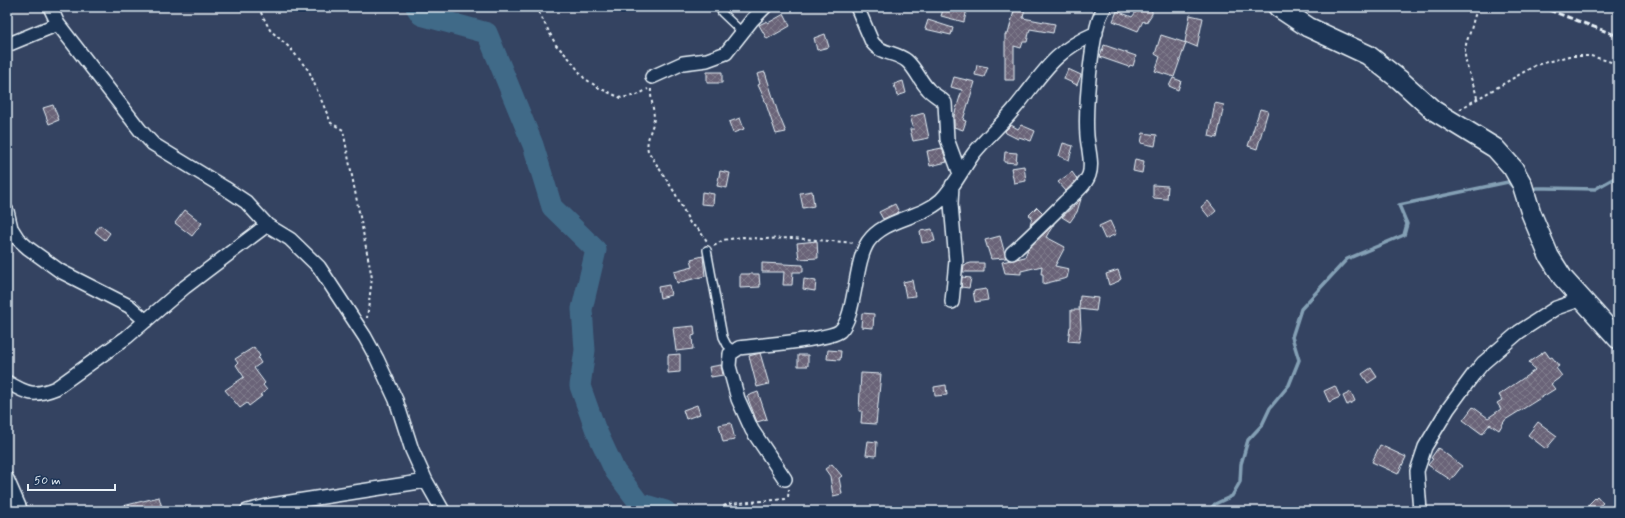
<svg xmlns="http://www.w3.org/2000/svg" width="1625" height="518" viewBox="0 0 1625 518" font-family="Mynerve,sans-serif">
<style>
.lines{fill:none;stroke-linecap:round;stroke-linejoin:round}
.stream{stroke:#84a0b5;stroke-width:3.5}
.river{stroke:#416a88;stroke-width:21}
.building{fill:url(#building-cross-hatch);stroke:#e8f1f8}
.lane-casing{stroke:#e8f1f8;stroke-width:10}
.street-casing{stroke:#e8f1f8;stroke-width:16}
.secondary-casing{stroke:#e8f1f8;stroke-width:22}
.path{stroke:#e8f1f8;stroke-width:2;stroke-dasharray:3 3;stroke-linecap:butt}
.lane{stroke:#1d3557;stroke-width:7}
.street{stroke:#1d3557;stroke-width:13}
.secondary{stroke:#1d3557;stroke-width:19}
.rail{stroke:#e8f1f8;stroke-width:3;stroke-dasharray:6 3;stroke-linecap:butt}
</style>
<defs>
<pattern id="building-cross-hatch" width="8" height="8" patternUnits="userSpaceOnUse"><rect width="8" height="8" fill="#6a6478"/><path d="M0 0l8 8M0 8l8-8" fill="none" stroke="#7f7b8c"/></pattern>
</defs>
<rect width="100%" height="100%" fill="#344361"/>
<filter id="ink" filterUnits="userSpaceOnUse"><feTurbulence type="fractalNoise" baseFrequency=".025" numOctaves="2"/><feDisplacementMap in="SourceGraphic" scale="8" xChannelSelector="R" yChannelSelector="G"/><feConvolveMatrix kernelMatrix="1 2 1 2 8 2 1 2 1" color-interpolation-filters="sRGB"/></filter>
<g filter="url(#ink)">
<g class="lines">
<path class="stream" d="M 1530,192 L 1537,188 L 1547,188 L 1595,189 L 1618,176
M 1209,511 L 1215,504 L 1232,496 L 1240,482 L 1241,464 L 1248,440 L 1262,425 L 1270,408 L 1289,385 L 1299,360 L 1292,337 L 1301,309 L 1347,259 L 1404,235 L 1407,224 L 1399,205 L 1508,182 L 1515,189"/>
<path class="river" d="M 416,7 L 421,15 L 487,33 L 533,145 L 552,207 L 596,250 L 582,309 L 585,350 L 580,386 L 595,428 L 615,471 L 639,503 L 666,511"/>
</g>
<path class="building" d="M 944,7 L 962,7 L 967,9 L 964,22 L 941,16 Z
M 1015,7 L 1025,7 L 1023,18 L 1055,24 L 1053,33 L 1030,29 L 1027,42 L 1023,42 L 1021,48 L 1014,46 L 1014,80 L 1005,80 L 1005,34 L 1008,34 Z
M 1140,7 L 1147,7 L 1152,11 L 1152,14 L 1146,23 L 1143,21 L 1138,31 L 1113,21 L 1117,11 L 1132,17 Z
M 784,14 L 790,26 L 767,39 L 759,25 L 767,21 L 768,23 Z
M 1190,15 L 1203,18 L 1197,47 L 1185,42 Z
M 928,20 L 953,28 L 951,35 L 925,29 Z
M 825,34 L 829,47 L 817,50 L 814,38 Z
M 1161,35 L 1186,43 L 1174,77 L 1155,71 L 1160,57 L 1155,54 Z
M 1104,45 L 1136,56 L 1133,66 L 1130,65 L 1129,67 L 1100,57 Z
M 977,65 L 988,67 L 984,77 L 975,75 Z
M 1068,69 L 1081,75 L 1077,85 L 1064,79 Z
M 707,72 L 722,72 L 722,83 L 707,83 Z
M 765,72 L 778,113 L 786,132 L 776,134 L 764,98 L 758,85 L 760,84 L 757,74 Z
M 954,77 L 975,82 L 963,120 L 966,121 L 963,130 L 954,127 L 954,116 L 962,90 L 951,87 Z
M 1173,78 L 1181,81 L 1178,90 L 1169,86 Z
M 903,81 L 906,93 L 897,96 L 894,84 Z
M 1215,103 L 1224,105 L 1217,138 L 1209,136 Z
M 53,105 L 59,120 L 49,124 L 43,108 Z
M 1260,109 L 1268,111 L 1257,149 L 1248,146 Z
M 924,113 L 929,138 L 913,141 L 910,129 L 914,129 L 910,117 Z
M 740,118 L 744,129 L 733,133 L 729,122 Z
M 1011,125 L 1018,129 L 1021,125 L 1035,131 L 1031,141 L 1019,137 L 1018,139 L 1006,133 L 1005,131 Z
M 1143,133 L 1157,135 L 1155,146 L 1141,143 Z
M 1063,143 L 1073,146 L 1069,160 L 1059,156 Z
M 942,148 L 947,162 L 930,166 L 927,151 Z
M 1005,152 L 1017,153 L 1016,163 L 1004,162 Z
M 1135,159 L 1144,161 L 1142,173 L 1133,171 Z
M 1024,166 L 1026,181 L 1014,183 L 1011,168 Z
M 720,171 L 730,173 L 727,188 L 717,186 Z
M 1072,172 L 1077,179 L 1066,191 L 1058,182 Z
M 1153,185 L 1168,186 L 1167,199 L 1153,198 Z
M 812,191 L 814,206 L 803,208 L 800,193 Z
M 702,192 L 714,194 L 713,205 L 701,204 Z
M 1081,199 L 1077,212 L 1070,222 L 1062,217 Z
M 1208,201 L 1216,211 L 1209,217 L 1201,207 Z
M 895,204 L 899,212 L 883,219 L 879,212 Z
M 1037,207 L 1043,213 L 1030,225 L 1032,217 L 1029,215 Z
M 185,210 L 202,223 L 192,236 L 175,223 Z
M 1110,221 L 1116,234 L 1105,239 L 1099,226 Z
M 1054,224 L 1046,237 L 1065,247 L 1055,266 L 1069,269 L 1067,278 L 1043,284 L 1043,274 L 1041,274 L 1042,266 L 1021,271 L 1021,274 L 1005,273 L 1002,262 L 1025,257 L 1028,249 Z
M 100,225 L 110,233 L 105,240 L 95,232 Z
M 932,229 L 935,241 L 922,243 L 920,231 Z
M 1000,236 L 1006,258 L 991,259 L 985,240 Z
M 817,241 L 818,258 L 799,259 L 797,243 Z
M 703,256 L 705,276 L 677,283 L 674,272 L 693,267 L 691,259 Z
M 762,263 L 803,265 L 803,272 L 793,272 L 792,285 L 783,285 L 784,272 L 762,272 Z
M 971,263 L 984,263 L 984,272 L 963,272 L 964,265 Z
M 1118,270 L 1121,279 L 1119,280 L 1119,281 L 1109,285 L 1106,274 Z
M 740,274 L 759,274 L 760,287 L 740,288 Z
M 962,277 L 971,278 L 969,288 L 961,287 Z
M 804,279 L 816,281 L 815,291 L 803,289 Z
M 912,280 L 915,296 L 906,297 L 903,282 Z
M 669,285 L 671,295 L 660,298 L 658,287 Z
M 986,289 L 988,300 L 975,302 L 973,291 Z
M 1080,296 L 1098,298 L 1096,311 L 1079,309 Z
M 1071,310 L 1080,310 L 1081,328 L 1079,342 L 1068,341 L 1070,327 L 1071,327 Z
M 862,313 L 874,314 L 873,328 L 861,327 Z
M 694,326 L 695,335 L 692,336 L 693,349 L 676,351 L 673,328 Z
M 254,347 L 260,356 L 258,358 L 261,363 L 254,368 L 265,383 L 263,385 L 267,390 L 260,395 L 262,396 L 249,406 L 247,403 L 240,408 L 225,390 L 244,377 L 236,365 L 238,363 L 235,359 Z
M 828,350 L 841,351 L 840,360 L 827,359 Z
M 1545,351 L 1550,358 L 1552,357 L 1559,366 L 1556,368 L 1562,376 L 1551,384 L 1555,389 L 1505,420 L 1499,430 L 1490,424 L 1482,434 L 1463,420 L 1473,407 L 1488,418 L 1501,409 L 1497,403 L 1502,400 L 1499,395 L 1535,370 L 1529,362 Z
M 760,353 L 769,384 L 757,387 L 749,356 Z
M 680,354 L 680,372 L 668,373 L 668,355 Z
M 798,355 L 808,355 L 808,366 L 798,366 Z
M 721,365 L 723,375 L 711,377 L 709,367 Z
M 1371,368 L 1377,377 L 1368,383 L 1362,374 Z
M 861,373 L 881,374 L 876,424 L 861,423 L 862,411 L 859,411 Z
M 946,385 L 947,395 L 935,396 L 934,387 Z
M 1335,386 L 1340,397 L 1329,402 L 1324,391 Z
M 758,392 L 767,419 L 757,422 L 747,396 Z
M 1351,392 L 1355,401 L 1347,405 L 1343,396 Z
M 697,405 L 700,414 L 686,419 L 683,410 Z
M 1538,422 L 1557,436 L 1546,449 L 1528,435 Z
M 731,423 L 735,440 L 723,442 L 719,425 Z
M 868,441 L 877,442 L 876,456 L 866,455 Z
M 1380,445 L 1406,457 L 1398,474 L 1372,462 Z
M 1438,448 L 1462,466 L 1451,480 L 1428,465 L 1433,459 L 1431,458 Z
M 832,464 L 842,476 L 839,478 L 842,494 L 833,496 L 830,476 L 825,469 Z
M 1597,496 L 1603,503 L 1594,511 L 1588,505 Z
M 159,497 L 163,511 L 116,511 L 115,508 Z"/>
<g class="lines">
<g class="lane-casing">
<path id="lane" d="M 719,7 L 722,13 L 742,32
M 707,250 L 723,337 L 727,345 L 734,351"/>
</g>
<g class="street-casing">
<path id="street" d="M 50,7 L 58,24 L 140,130 L 153,144 L 225,188 L 246,202 L 267,225 L 290,239 L 319,267 L 365,337 L 377,359 L 396,400 L 412,450 L 426,481 L 443,511
M 857,7 L 872,42 C 880,54 896,52 907,61 C 916,69 920,81 928,89 C 933,95 940,97 945,103 L 947,139 L 960,174
M 7,45 L 58,24
M 652,77 L 683,63 L 707,60 L 726,53 L 752,20 L 765,7
M 7,211 L 11,228 L 18,239 L 28,248 L 60,271 L 129,306 L 146,321
M 1012,253 C 1030,237 1047,220 1065,202 C 1073,195 1085,186 1089,175 C 1093,164 1088,148 1087,136 C 1085,111 1091,25 1105,7
M 952,302 L 956,261 L 951,204 L 952,185
M 7,382 C 27,394 34,397 56,388 L 127,337 L 185,287 L 267,225
M 7,479 L 21,511
M 785,479 L 752,430 L 738,399 L 729,366 L 730,354 L 739,348 C 758,345 829,340 840,331 C 856,317 854,263 868,242 C 885,218 920,219 941,200 C 954,187 963,168 974,153 C 987,137 1002,124 1015,108 C 1043,74 1052,52 1096,33
M 247,511 L 271,505 L 426,481
M 1420,511 L 1417,471 L 1425,447 L 1448,409 L 1473,375 L 1483,363 L 1519,332 L 1556,308 L 1582,299"/>
</g>
<g class="secondary-casing">
<path id="secondary" d="M 1278,7 L 1308,27 L 1368,55 L 1400,80 L 1433,110 L 1495,148 L 1513,168 L 1522,184 L 1531,213 L 1549,256 L 1563,278 L 1618,339"/>
</g>
<path class="path" d="M 258,7 L 270,30 L 290,48 L 309,71 L 331,123 L 343,130 L 372,278 L 367,318
M 536,7 L 556,45 L 568,57 L 584,78 L 599,88 L 621,98 L 637,95 L 648,89
M 651,89 C 650,100 656,113 653,124 C 650,133 646,142 648,151 L 675,193 L 690,223 L 698,229 L 707,241
M 1477,98 C 1474,82 1464,66 1465,50 C 1466,41 1470,34 1472,26 C 1474,18 1475,11 1482,7
M 1460,109 L 1536,65 L 1569,56 L 1591,56 L 1618,64
M 714,246 L 723,240 L 743,237 L 763,239 L 793,238 L 855,243
M 1214,509 L 1234,511
M 720,511 L 724,506 L 728,504 L 786,499 L 788,497 L 789,489"/>
<use href="#lane" class="lane"/>
<use href="#street" class="street"/>
<use href="#secondary" class="secondary"/>
<path class="rail" d="M 1541,7 L 1618,36"/>
</g>
</g>
<rect width="1625" height="518" fill="none" stroke="#1d3557" stroke-width="24"/>
<rect x="12" y="12" width="1601" height="494" fill="none" stroke="#e8f1f8" stroke-width="1.5" filter="url(#ink)"/>
<path d="M28 484v6h87v-6" fill="none" stroke="#e8f1f8" stroke-width="2"/>
<text x="34" y="484" font-size="12" fill="#e8f1f8" stroke="#1d3557" stroke-width="3" paint-order="stroke">50 m</text>
</svg>
